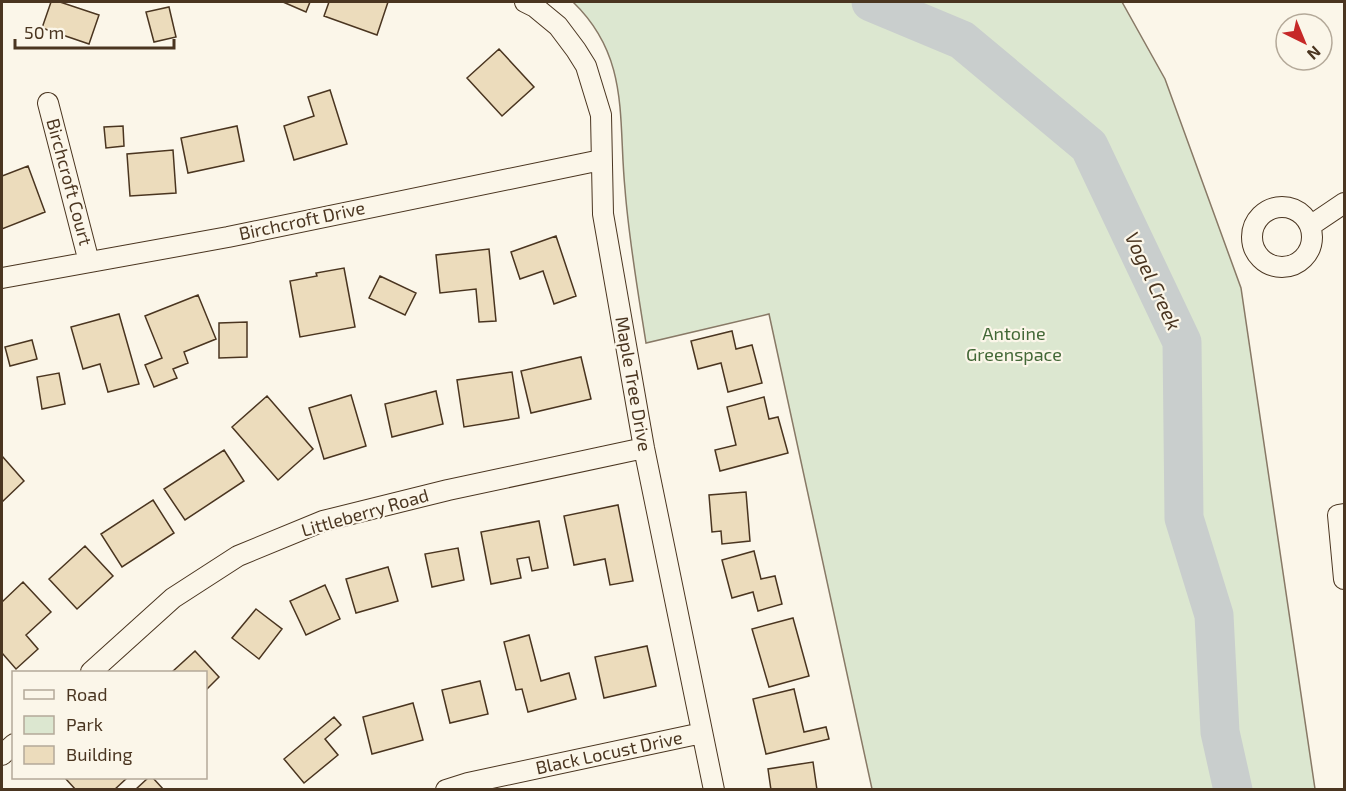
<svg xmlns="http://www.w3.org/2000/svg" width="1346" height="791" viewBox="0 0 1346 791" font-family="'Exo 2',sans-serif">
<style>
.green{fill:#dce7d0;stroke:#887966;stroke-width:1.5}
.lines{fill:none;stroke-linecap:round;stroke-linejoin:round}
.river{stroke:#c9cecd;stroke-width:39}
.building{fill:#ecdcbc;stroke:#4a3520;stroke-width:1.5}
.minor-casing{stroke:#4a3520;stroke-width:22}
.minor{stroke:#fbf6e9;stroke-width:20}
.labels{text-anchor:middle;stroke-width:4.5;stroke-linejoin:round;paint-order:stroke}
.street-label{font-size:18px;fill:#4a3520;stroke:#fbf6e9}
.park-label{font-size:18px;fill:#436837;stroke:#fbf6e9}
.water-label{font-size:20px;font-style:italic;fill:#4a3520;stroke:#fbf6e9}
</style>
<rect width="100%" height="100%" fill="#fbf6e9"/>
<path class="green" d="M 573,2 L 1122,2 L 1165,79 L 1241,288 L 1315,789 L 872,789 L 769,314 L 646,343 C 638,292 629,241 625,189 C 618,118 630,57 573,2 Z"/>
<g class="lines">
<path class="river" d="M 871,2 L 962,40 L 1089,146 L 1182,342 L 1184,518 L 1214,615 L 1220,732 L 1233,790"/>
</g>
<path class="building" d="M 51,2 L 60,2 L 99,15 L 89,44 L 42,28 Z
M 283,2 L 310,2 L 306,12 Z
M 329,2 L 388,2 L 377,35 L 324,16 Z
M 169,7 L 176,37 L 154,42 L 146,12 Z
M 499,49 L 534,87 L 502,116 L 467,78 Z
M 330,90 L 347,144 L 294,160 L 284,126 L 314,116 L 308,97 Z
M 123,126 L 124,146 L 106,148 L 104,127 Z
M 237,126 L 244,161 L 188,173 L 181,138 Z
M 173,150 L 176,193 L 130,196 L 127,154 Z
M 28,166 L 45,212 L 2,229 L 2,176 Z
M 556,236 L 576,296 L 554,304 L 543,271 L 520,279 L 511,252 Z
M 489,249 L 496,321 L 479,322 L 476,289 L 440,293 L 436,255 Z
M 344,268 L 355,327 L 300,337 L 290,281 L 317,276 L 316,273 Z
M 380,276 L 416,293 L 405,315 L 369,298 Z
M 198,295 L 216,339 L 184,352 L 188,363 L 173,369 L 177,378 L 154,387 L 145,365 L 162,358 L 145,316 Z
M 119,314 L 139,384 L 108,392 L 100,364 L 83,369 L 71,327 Z
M 247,322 L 247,357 L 219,358 L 219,323 Z
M 732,331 L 736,349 L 752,345 L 762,383 L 728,392 L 721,363 L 698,369 L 691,341 Z
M 32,340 L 37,359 L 10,366 L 5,347 Z
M 581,357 L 591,399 L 531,413 L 521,371 Z
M 512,372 L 519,418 L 464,427 L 457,380 Z
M 59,373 L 65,404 L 42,409 L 37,377 Z
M 436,391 L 443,424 L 392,437 L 385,404 Z
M 351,395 L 366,446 L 324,459 L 309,408 Z
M 267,396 L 313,449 L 278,480 L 232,427 Z
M 764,397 L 769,419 L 778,417 L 788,453 L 720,471 L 715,450 L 736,445 L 727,407 Z
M 224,450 L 244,481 L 185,520 L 164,489 Z
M 2,456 L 24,481 L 2,502 Z
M 746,492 L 750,541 L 722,544 L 721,531 L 712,532 L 709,495 Z
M 153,500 L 174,533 L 122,567 L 101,534 Z
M 618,505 L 633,581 L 610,585 L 605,559 L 574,565 L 564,516 Z
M 539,521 L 548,568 L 532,571 L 529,557 L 517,559 L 521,578 L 491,584 L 481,532 Z
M 85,546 L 113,576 L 77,609 L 49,579 Z
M 458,548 L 464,580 L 432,587 L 425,554 Z
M 754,551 L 761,579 L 775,576 L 782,604 L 758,611 L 753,592 L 732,598 L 722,560 Z
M 388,567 L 398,601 L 356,613 L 346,579 Z
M 23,582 L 51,612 L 26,635 L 38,649 L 16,669 L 2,653 L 2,602 Z
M 325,585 L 340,619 L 306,635 L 290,601 Z
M 256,609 L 282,629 L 259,659 L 232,638 Z
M 793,618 L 809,676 L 769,687 L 752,629 Z
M 529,635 L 541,681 L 569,673 L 576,699 L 528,712 L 522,689 L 516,690 L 504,642 Z
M 647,646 L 656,686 L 604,698 L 595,657 Z
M 195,651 L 219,677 L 206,690 L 206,672 L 172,672 Z
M 480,681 L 488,714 L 450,723 L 442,690 Z
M 794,689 L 804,732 L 826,727 L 829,739 L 766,754 L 753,699 Z
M 413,703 L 423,740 L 372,754 L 363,717 Z
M 334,717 L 341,725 L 325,739 L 338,755 L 304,783 L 284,759 Z
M 813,762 L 817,790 L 771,790 L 768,769 Z
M 65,778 L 127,778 L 114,790 L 76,790 Z
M 148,778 L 153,778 L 164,790 L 135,790 Z"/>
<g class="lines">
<g class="minor-casing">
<path id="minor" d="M 525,2 L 535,7 L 558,26 L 576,50 L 586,66 L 601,115 L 603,214 L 644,448 L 714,790
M 48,103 L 89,262
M1252 237a30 30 0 1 1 60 0a30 30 0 1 1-60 0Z
M 1310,226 L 1344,203
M 2,278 L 228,237 L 601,160
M 1344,514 L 1338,515 L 1344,579
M 91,672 L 173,598 L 238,556 L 323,521 L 448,490 L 644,448
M 2,755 L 14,744
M 446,790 L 468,783 L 702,733"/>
</g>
<use href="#minor" class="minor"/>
</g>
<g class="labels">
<g class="street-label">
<text transform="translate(69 182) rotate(75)" y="6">Birchcroft Court</text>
<text transform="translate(302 221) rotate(-12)" y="6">Birchcroft Drive</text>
<text transform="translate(633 384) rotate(80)" y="6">Maple Tree Drive</text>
<text transform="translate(365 513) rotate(-16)" y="6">Littleberry Road</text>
<text transform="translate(609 753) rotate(-12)" y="6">Black Locust Drive</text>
</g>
<g class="park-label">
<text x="1014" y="340">Antoine<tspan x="1014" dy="21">Greenspace</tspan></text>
</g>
<g class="water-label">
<text transform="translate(1153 281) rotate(65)" y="7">Vogel Creek</text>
</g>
</g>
<rect width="1346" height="791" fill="none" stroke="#4a3520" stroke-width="6"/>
<rect x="12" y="671" width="195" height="108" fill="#fbf6e9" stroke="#b4a999" stroke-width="1.5"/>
<rect x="24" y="690" width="30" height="9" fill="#fbf6e9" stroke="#b4a999" stroke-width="1.5"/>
<text x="66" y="701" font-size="18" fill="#4a3520">Road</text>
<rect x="24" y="716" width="30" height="18" fill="#dce7d0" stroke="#b4a999" stroke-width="1.5"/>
<text x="66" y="731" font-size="18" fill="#4a3520">Park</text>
<rect x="24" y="746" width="30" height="18" fill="#ecdcbc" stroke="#b4a999" stroke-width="1.5"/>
<text x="66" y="761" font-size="18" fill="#4a3520">Building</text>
<g transform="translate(1304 42) rotate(137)"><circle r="28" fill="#fbf6e9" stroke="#b4a999" stroke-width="1.5"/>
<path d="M0-4.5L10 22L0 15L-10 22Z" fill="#c62828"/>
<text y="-9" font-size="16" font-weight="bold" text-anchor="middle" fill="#4a3520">N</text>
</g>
<path d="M15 39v9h159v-9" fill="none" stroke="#4a3520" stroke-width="3"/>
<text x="24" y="39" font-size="18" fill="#4a3520" stroke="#fbf6e9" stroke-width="4.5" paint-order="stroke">50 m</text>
</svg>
